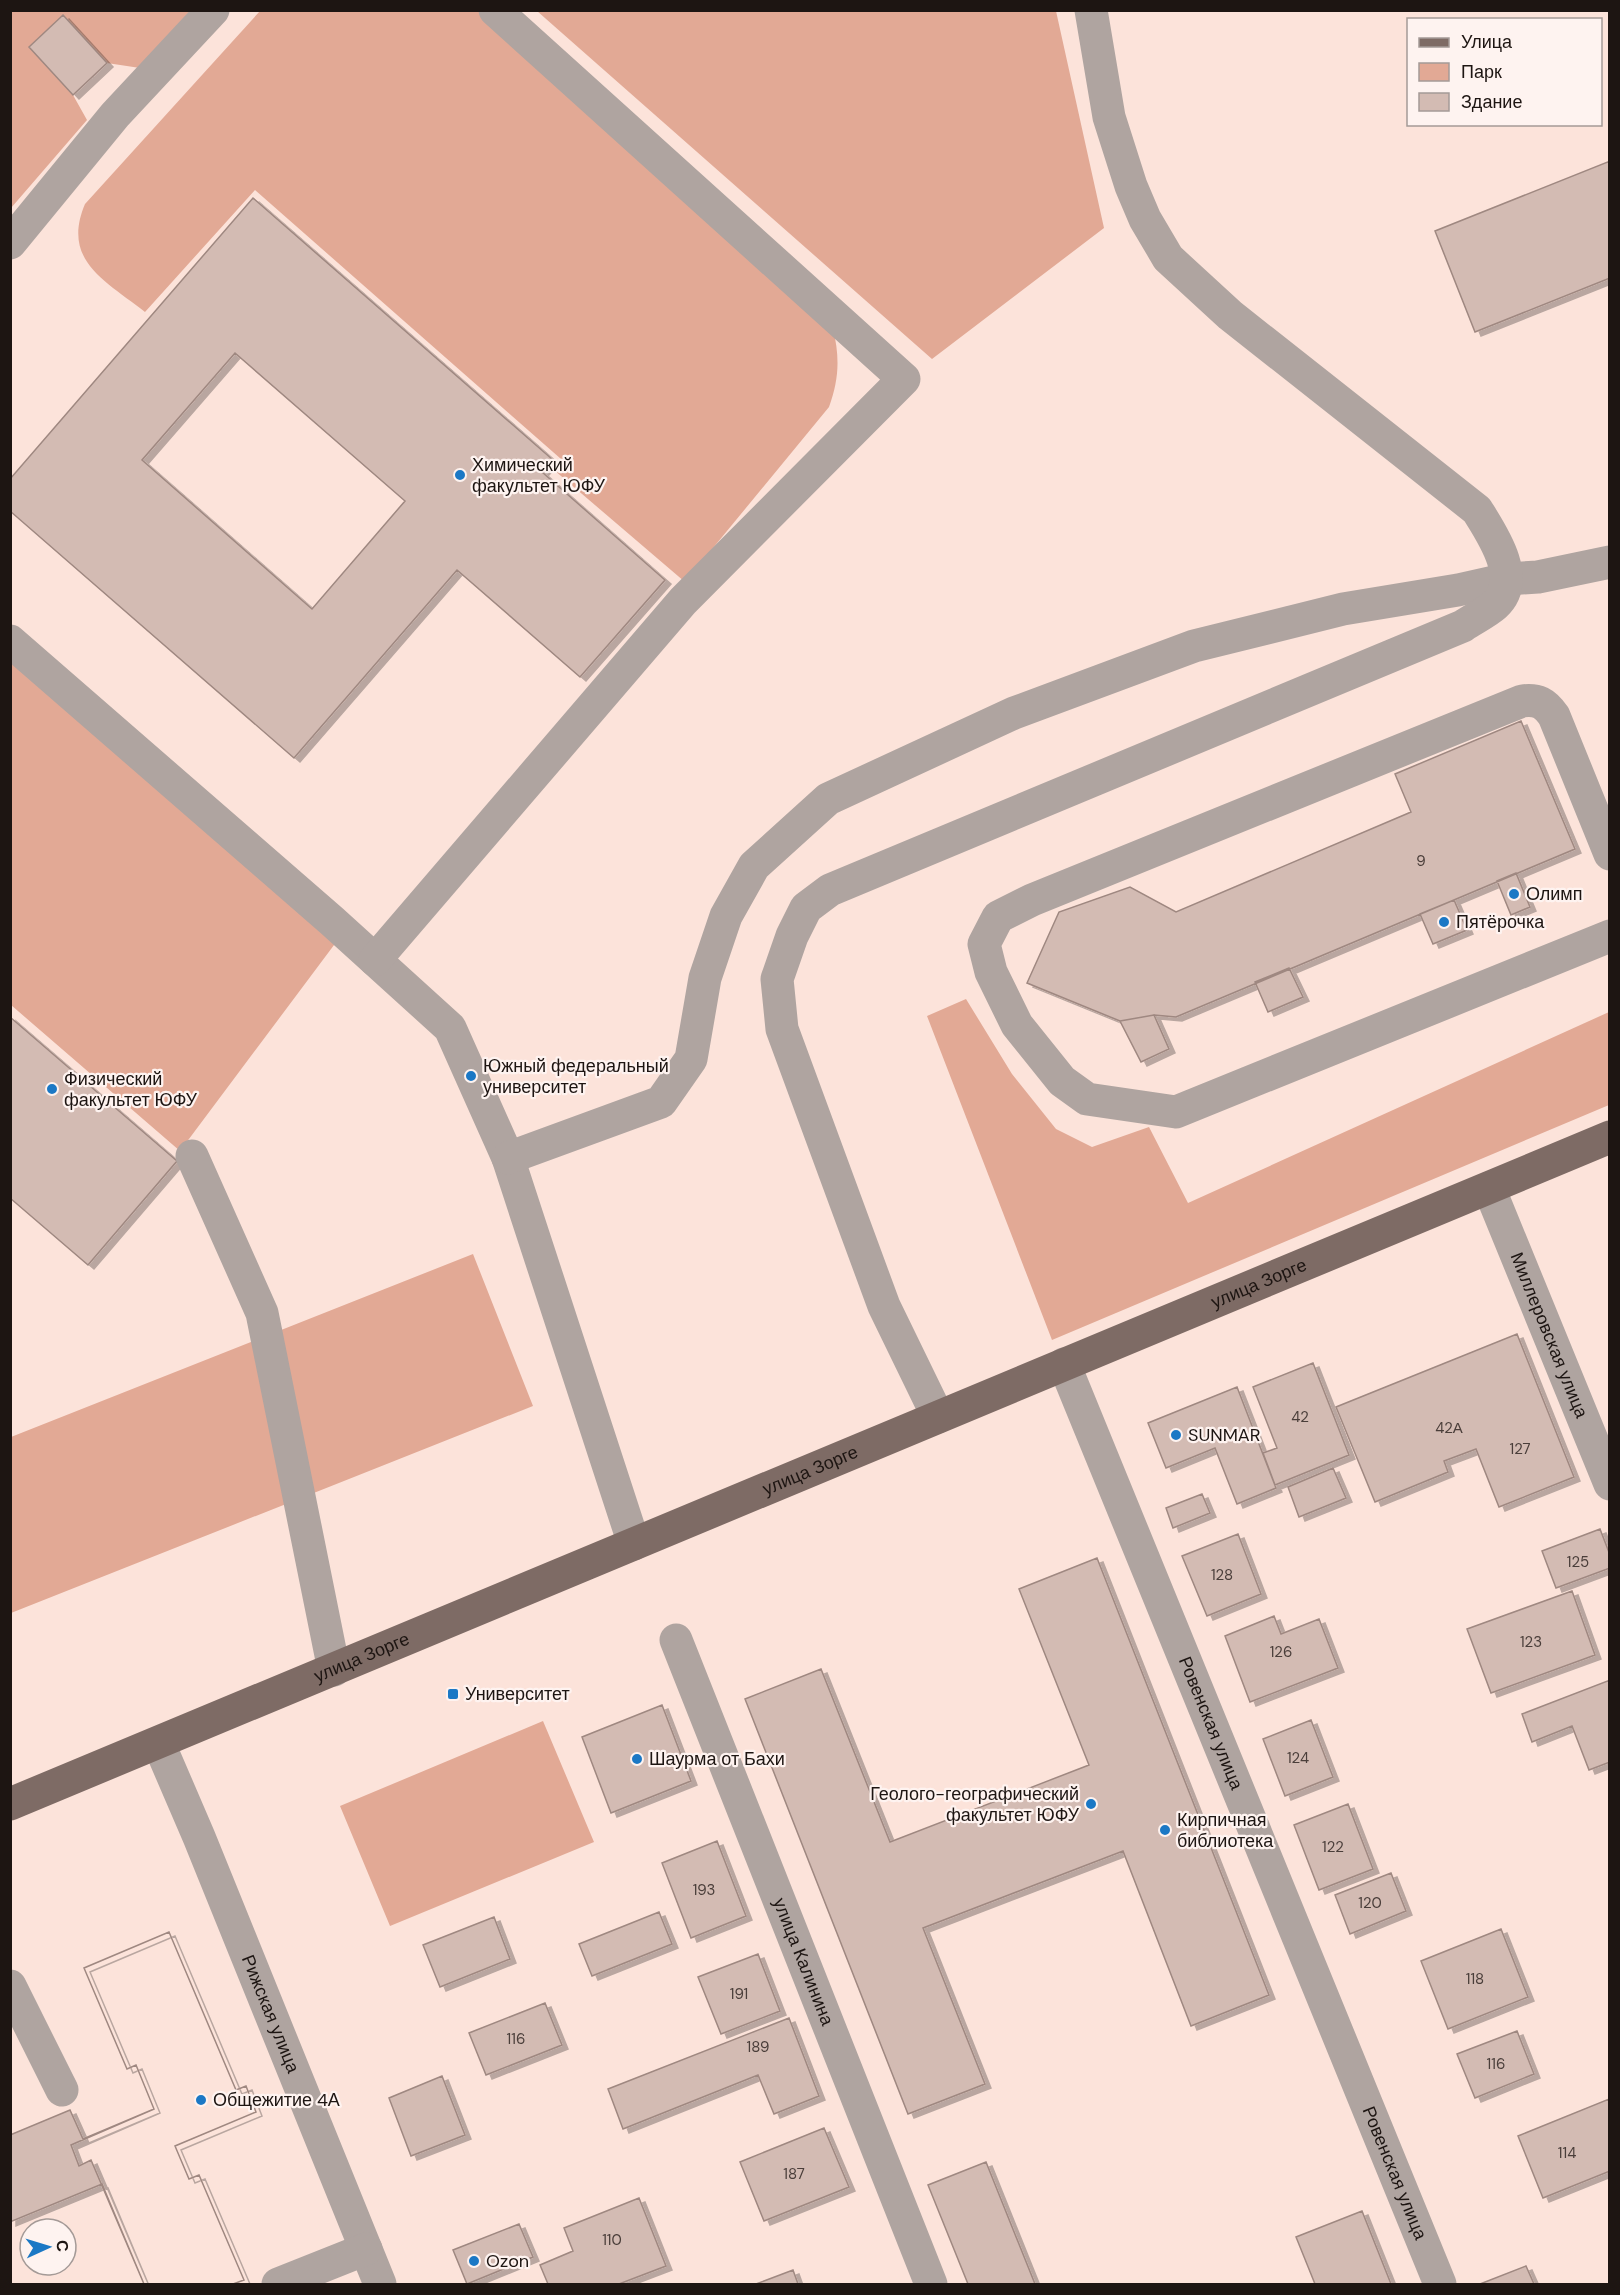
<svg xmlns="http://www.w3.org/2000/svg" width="1620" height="2295" viewBox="0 0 1620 2295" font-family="'DM Sans',sans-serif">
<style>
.green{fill:#e2a995}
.building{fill:#d3bbb3;stroke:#9f8881;stroke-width:1.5;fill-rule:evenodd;filter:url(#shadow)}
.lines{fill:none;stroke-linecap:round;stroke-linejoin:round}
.minor{stroke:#afa4a0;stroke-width:33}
.major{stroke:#7e6b65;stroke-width:33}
.poi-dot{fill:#1b78c5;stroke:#fef3f0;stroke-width:2}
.labels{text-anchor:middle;stroke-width:4.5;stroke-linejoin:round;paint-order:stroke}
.number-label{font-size:15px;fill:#4a3e3a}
.poi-label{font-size:18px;fill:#1d1512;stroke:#fef3f0;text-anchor:start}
.street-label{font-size:18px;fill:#1d1512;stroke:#fef3f0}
</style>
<defs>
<filter id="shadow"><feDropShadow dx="6" dy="4" stdDeviation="0" flood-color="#0004"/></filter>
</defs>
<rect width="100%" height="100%" fill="#fce3da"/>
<path class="green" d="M 11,11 L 190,11 L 140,68 L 107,63 L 63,15 L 29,47 L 73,95 L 87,120 L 11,208 Z
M 260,11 L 480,11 L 833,329 C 840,357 839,380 829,407 L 685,582 L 554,470 L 561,459 L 255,190 L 145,312 C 106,281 61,261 85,204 Z
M 537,11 L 1056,11 L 1104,228 L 932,359 Z
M 11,651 L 340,937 L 180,1151 L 11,1005 Z
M 966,999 L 1012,1074 L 1056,1129 L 1092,1147 L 1149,1127 L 1188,1203 L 1609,1012 L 1609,1105 L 1052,1340 L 927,1016 Z
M 473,1254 L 533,1406 L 11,1613 L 11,1437 Z
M 543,1721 L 594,1842 L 390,1926 L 340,1806 Z"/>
<path class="building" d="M 63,15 L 107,63 L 73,95 L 29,47 Z
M 1610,161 L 1610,278 L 1475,332 L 1435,231 Z
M 253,198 L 553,460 L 542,472 L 665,580 L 580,677 L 457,570 L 294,758 L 10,511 L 10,479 ZM 235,353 L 405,501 L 312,609 L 142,460 Z
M 1521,721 L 1575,849 L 1176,1017 L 1154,1015 L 1120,1021 L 1027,983 L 1059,912 L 1130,887 L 1176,912 L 1411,812 L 1395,774 Z
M 1516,873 L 1530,907 L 1511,915 L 1497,881 Z
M 1454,900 L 1467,930 L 1433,944 L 1420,914 Z
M 1289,968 L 1303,997 L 1268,1012 L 1255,982 Z
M 1154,1015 L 1169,1049 L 1141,1062 L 1120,1021 Z
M 10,1017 L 177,1161 L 88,1265 L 10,1198 Z
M 1517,1334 L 1574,1477 L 1499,1507 L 1476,1449 L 1444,1461 L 1448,1472 L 1375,1502 L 1336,1407 Z
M 1313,1363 L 1349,1455 L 1275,1485 L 1263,1453 L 1277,1448 L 1253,1387 Z
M 1237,1387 L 1276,1488 L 1237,1504 L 1215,1448 L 1166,1468 L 1148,1423 Z
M 1333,1468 L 1346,1498 L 1299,1517 L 1288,1487 Z
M 1202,1494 L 1210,1513 L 1173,1528 L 1166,1508 Z
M 1600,1529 L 1610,1555 L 1610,1568 L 1556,1588 L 1542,1551 Z
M 1238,1534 L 1261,1594 L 1207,1616 L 1182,1556 Z
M 1097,1558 L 1269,1995 L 1191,2026 L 1123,1851 L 923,1928 L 985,2084 L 908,2114 L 745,1699 L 821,1669 L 890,1842 L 1089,1765 L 1019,1589 Z
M 1572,1591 L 1595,1655 L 1491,1693 L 1467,1629 Z
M 1274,1616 L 1281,1634 L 1319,1619 L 1338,1668 L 1250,1702 L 1225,1636 Z
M 1610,1680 L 1610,1762 L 1589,1770 L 1572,1726 L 1532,1742 L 1522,1714 Z
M 662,1705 L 691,1781 L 611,1813 L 582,1737 Z
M 1311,1720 L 1333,1777 L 1285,1796 L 1263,1739 Z
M 1348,1804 L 1373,1869 L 1319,1890 L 1294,1825 Z
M 717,1841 L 746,1916 L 691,1938 L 662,1863 Z
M 1391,1873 L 1406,1911 L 1350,1934 L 1335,1895 Z
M 659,1912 L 672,1944 L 592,1976 L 579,1944 Z
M 494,1917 L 510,1959 L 440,1987 L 423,1945 Z
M 1501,1929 L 1528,1997 L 1448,2029 L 1421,1961 Z
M 169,1932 L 236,2090 L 246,2086 L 256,2112 L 175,2146 L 189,2179 L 199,2175 L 244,2280 L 233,2284 L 144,2284 L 102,2184 L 10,2222 L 10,2135 L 70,2110 L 83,2139 L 154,2109 L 136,2065 L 127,2069 L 84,1968 Z
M 169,1932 L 236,2090 L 246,2086 L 256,2112 L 175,2146 L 189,2179 L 199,2175 L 244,2280 L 233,2284 L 144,2284 L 91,2160 L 79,2166 L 71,2145 L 154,2109 L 136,2065 L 127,2069 L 84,1968 Z
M 758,1954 L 780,2011 L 721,2034 L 698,1977 Z
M 545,2003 L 562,2045 L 486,2075 L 469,2033 Z
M 789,2018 L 819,2096 L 774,2114 L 758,2075 L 623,2129 L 608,2089 Z
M 1517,2031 L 1534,2074 L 1475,2098 L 1457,2054 Z
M 442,2076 L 465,2135 L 411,2156 L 389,2098 Z
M 1609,2099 L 1610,2171 L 1543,2198 L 1518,2136 Z
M 824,2128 L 849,2187 L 764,2221 L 740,2162 Z
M 986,2162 L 1035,2284 L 968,2284 L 928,2185 Z
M 639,2198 L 666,2266 L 619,2284 L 548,2284 L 540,2265 L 573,2251 L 564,2228 Z
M 1362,2211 L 1391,2284 L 1315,2284 L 1296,2237 Z
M 519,2224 L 533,2257 L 467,2284 L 453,2250 Z
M 1526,2266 L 1534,2284 L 1480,2284 Z
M 793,2270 L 798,2284 L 756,2284 Z"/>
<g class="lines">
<g class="minor">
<path d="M 10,243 L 115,115 L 213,10"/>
<path d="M 10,641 L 332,921 L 450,1028 L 508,1158 L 634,1544"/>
<path d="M 1610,854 L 1554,716 C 1545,703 1538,699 1522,701 L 1032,900 L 998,917 L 984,944 L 991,972 L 1017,1025 L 1062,1081 L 1087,1099 L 1176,1112 L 1610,936"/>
<path d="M 375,960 L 683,601 L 904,379 L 495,10"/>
<path d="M 192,1156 L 262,1313 L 334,1670"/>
<path d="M 508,1158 L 661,1102 L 691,1059 L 705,978 L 726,916 L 754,866 L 828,799 L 1014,713 L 1194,646 L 1343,609 L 1458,590 L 1507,579 L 1538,577 L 1610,562"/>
<path id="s1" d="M 1489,1188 L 1610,1484"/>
<path id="s2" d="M 1064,1364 L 1440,2284"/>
<path d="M 938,1417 L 884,1306 L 782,1029 L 777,979 L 792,936 L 806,908 L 830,890 L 1463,626 C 1473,619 1486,613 1495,605 C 1523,579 1492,534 1477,510 L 1230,315 L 1168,258 L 1145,219 L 1131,186 L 1109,117 L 1091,10"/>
<path id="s3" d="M 676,1640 L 931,2284"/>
<path id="s4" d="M 159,1744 L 199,1837 L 380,2284"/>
<path d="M 10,1986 L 62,2090"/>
<path d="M 278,2284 L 366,2249"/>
</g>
<path class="major" id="s5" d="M 10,1804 L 1610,1137"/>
</g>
<g class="poi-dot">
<circle cx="460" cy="475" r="6"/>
<circle cx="1514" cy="894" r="6"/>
<circle cx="1444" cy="922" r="6"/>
<circle cx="471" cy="1076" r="6"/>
<circle cx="52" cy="1089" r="6"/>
<circle cx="1176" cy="1435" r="6"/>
<rect x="447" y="1688" width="12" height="12" rx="3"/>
<circle cx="637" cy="1759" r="6"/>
<circle cx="1091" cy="1804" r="6"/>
<circle cx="1165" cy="1830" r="6"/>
<circle cx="201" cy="2100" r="6"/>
<circle cx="474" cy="2261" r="6"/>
</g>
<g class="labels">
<g class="number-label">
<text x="1421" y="866">9</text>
<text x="1300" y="1422">42</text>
<text x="1449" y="1433">42А</text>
<text x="1520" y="1454">127</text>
<text x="1578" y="1567">125</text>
<text x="1222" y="1580">128</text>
<text x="1531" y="1647">123</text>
<text x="1281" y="1657">126</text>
<text x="1298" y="1763">124</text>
<text x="1333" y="1852">122</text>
<text x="704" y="1895">193</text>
<text x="1370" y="1908">120</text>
<text x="1475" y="1984">118</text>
<text x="739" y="1999">191</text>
<text x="516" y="2044">116</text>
<text x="758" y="2052">189</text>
<text x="1496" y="2069">116</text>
<text x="1567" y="2158">114</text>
<text x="794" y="2179">187</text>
<text x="612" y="2245">110</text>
</g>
<g class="poi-label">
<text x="472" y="471">Химический<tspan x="472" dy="21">факультет ЮФУ</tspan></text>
<text x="1526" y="900">Олимп</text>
<text x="1456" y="928">Пятёрочка</text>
<text x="483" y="1072">Южный федеральный<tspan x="483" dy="21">университет</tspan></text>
<text x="64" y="1085">Физический<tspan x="64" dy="21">факультет ЮФУ</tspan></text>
<text x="1188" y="1441">SUNMAR</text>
<text x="465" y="1700">Университет</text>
<text x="649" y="1765">Шаурма от Бахи</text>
<text x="1079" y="1800" text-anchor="end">Геолого-географический<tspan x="1079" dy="21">факультет ЮФУ</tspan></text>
<text x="1177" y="1826">Кирпичная<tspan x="1177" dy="21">библиотека</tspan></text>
<text x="213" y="2106">Общежитие 4А</text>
<text x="486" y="2267">Ozon</text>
</g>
<g class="street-label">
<text dy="6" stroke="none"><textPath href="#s5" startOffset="1353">улица Зорге</textPath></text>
<text dy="6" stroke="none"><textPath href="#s1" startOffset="159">Миллеровская улица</textPath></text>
<text dy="6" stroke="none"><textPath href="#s5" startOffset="867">улица Зорге</textPath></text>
<text dy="6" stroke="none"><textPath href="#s5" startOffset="381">улица Зорге</textPath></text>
<text dy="6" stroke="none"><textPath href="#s2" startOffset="388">Ровенская улица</textPath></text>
<text dy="6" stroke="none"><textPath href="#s3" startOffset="346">улица Калинина</textPath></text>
<text dy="6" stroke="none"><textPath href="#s4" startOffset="292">Рижская улица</textPath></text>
<text dy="6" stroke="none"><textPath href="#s2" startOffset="874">Ровенская улица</textPath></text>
</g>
</g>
<rect width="1620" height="2295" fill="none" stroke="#1d1512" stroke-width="24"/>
<rect x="1407" y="18" width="195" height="108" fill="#fef3f0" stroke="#a49a97" stroke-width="1.5"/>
<rect x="1419" y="38" width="30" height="9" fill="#7e6b65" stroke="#a49a97" stroke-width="1.5"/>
<text x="1461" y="48" font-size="18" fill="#1d1512">Улица</text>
<rect x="1419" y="63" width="30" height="18" fill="#e2a995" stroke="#a49a97" stroke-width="1.5"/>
<text x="1461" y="78" font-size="18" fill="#1d1512">Парк</text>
<rect x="1419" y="93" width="30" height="18" fill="#d3bbb3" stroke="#a49a97" stroke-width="1.5"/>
<text x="1461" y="108" font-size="18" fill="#1d1512">Здание</text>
<g transform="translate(48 2247) rotate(86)"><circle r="28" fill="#fef3f0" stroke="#a49a97" stroke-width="1.5"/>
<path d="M0-4.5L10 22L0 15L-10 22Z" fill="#1b78c5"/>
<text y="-9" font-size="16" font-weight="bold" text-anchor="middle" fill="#1d1512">С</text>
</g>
</svg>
